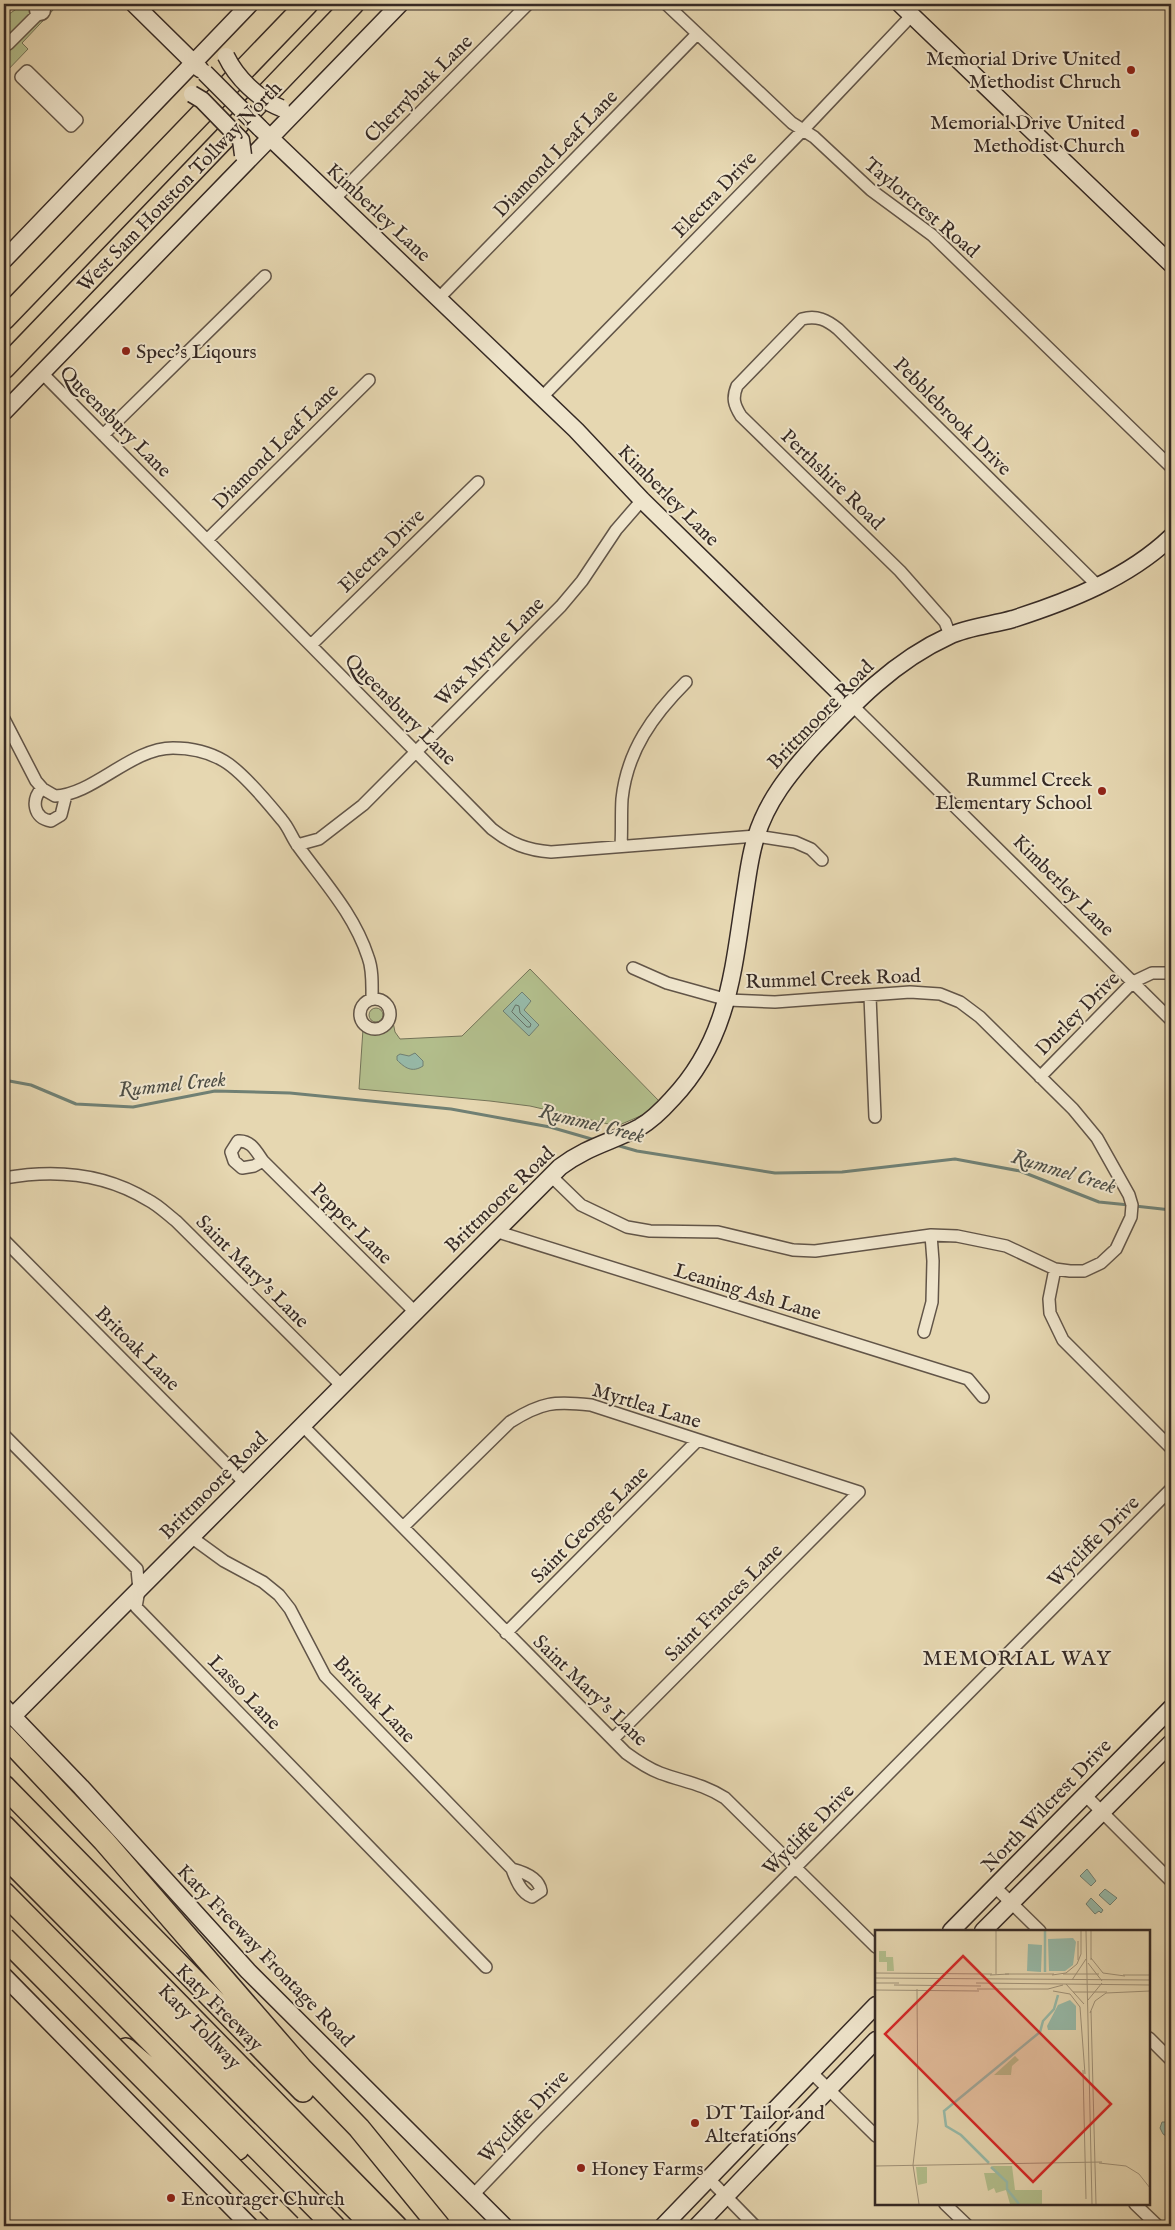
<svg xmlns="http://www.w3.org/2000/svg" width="1175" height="2230" viewBox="0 0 1175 2230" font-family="'IM FELL English',serif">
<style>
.green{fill:#b3bf8d;stroke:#747459}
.water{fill:#97baa9;stroke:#708074}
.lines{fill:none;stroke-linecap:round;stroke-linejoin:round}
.shore{stroke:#667267;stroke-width:1}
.stream{stroke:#708074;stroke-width:3}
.street-casing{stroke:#625548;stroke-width:14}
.secondary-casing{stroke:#362a25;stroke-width:19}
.highway-casing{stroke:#362a25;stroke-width:24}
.street{stroke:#efe5cc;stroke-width:11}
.secondary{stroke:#efe5cc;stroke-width:16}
.highway{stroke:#e6d7b1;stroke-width:21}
.secondary-bridge-casing{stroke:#362a25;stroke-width:19;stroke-linecap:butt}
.highway-bridge-casing{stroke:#362a25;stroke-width:24;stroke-linecap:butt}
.secondary-bridge{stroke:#efe5cc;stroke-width:16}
.highway-bridge{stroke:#e6d7b1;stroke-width:21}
.poi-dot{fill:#8f2418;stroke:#efe5cc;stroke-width:2}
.labels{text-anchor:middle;stroke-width:4;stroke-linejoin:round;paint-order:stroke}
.poi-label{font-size:20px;fill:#362a25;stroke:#efe5cc;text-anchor:start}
.street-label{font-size:20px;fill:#362a25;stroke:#efe5cc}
.water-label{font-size:21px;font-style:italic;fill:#4e4e46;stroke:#efe5cc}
.neighbourhood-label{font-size:21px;letter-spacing:1px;fill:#362a25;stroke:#efe5cc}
.inset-river{fill:none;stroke:#97baa9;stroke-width:2.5}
.inset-road{fill:none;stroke:#a09279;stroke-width:1}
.view{fill:#d62828;fill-opacity:0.15;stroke:#d62828;stroke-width:2.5}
.inset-edge{fill:none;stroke:#362a25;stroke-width:2.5}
</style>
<rect width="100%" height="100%" fill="#e6d7b1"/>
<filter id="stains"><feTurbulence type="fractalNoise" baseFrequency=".004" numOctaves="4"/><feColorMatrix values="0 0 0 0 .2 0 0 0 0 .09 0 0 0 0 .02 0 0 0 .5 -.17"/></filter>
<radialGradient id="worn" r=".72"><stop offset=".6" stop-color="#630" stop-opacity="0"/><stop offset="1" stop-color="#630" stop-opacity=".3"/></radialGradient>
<path class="green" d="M 26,4 L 51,4 L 55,8 L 22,43 L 28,49 L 4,74 L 4,26 L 10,22 L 6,16 L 21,6 L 24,7 Z
M 530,969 L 660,1102 L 645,1114 L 617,1126 L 530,1106 L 490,1101 L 359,1089 L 363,1029 C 377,1035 383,1033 393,1022 L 395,1032 L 400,1039 L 462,1036 Z
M369 1015a7 7 0 1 1 14 0a7 7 0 1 1-14 0Z"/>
<path class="water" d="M 522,992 L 531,1001 L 524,1010 L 539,1025 L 529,1036 L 503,1011 Z
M 415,1053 L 423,1061 L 423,1066 C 412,1073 405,1068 397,1060 L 397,1056 L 400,1054 L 409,1056 Z
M 1087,1869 L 1096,1881 L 1091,1886 L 1080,1876 Z
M 1105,1889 L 1117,1898 L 1110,1905 L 1099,1895 Z
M 1091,1898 L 1103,1910 L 1101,1913 L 1099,1911 L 1095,1914 L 1086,1904 Z
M 1162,2122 L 1166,2122 L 1171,2130 L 1171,2137 L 1169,2138 L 1163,2134 L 1160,2128 Z"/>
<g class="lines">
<path class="shore" d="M 516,1005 L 519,1006 L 520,1013 L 531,1024 L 530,1027 L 527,1027 L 512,1012 Z"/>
<path class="stream" d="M 4,1080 L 31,1085 L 76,1104 L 133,1107 L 215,1091 L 290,1093 L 451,1109 L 550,1127 L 595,1140
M 616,1145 L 637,1151 L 775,1173 L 842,1172 L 955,1159 L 1020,1171 L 1099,1202 L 1129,1205
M 1135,1206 L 1171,1210"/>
<g class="street-casing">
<path id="street" d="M 666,4 L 792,123 L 814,137 L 871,190 L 932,235 L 1171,467
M35.5 10a4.5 4.5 0 1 1 9 0a4.5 4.5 0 1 1-9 0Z
M 8,44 L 38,14
M 27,71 L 77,120 L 71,126 L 21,77 Z
M 334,199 L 528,4
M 439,298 L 697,34
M 41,372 L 492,829 C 511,844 527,850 551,852 L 756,836 L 795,842 L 811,849 L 822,860
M 542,397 L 803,130 L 912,15
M 103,435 L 265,276
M 207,540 L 369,380
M 950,635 L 945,622 L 900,571 L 741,416 C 734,405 732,398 737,386 L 802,319 C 817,315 827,320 838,329 L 1098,586
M 311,645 L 478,482
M 853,706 L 1171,1020
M 4,719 L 36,781 L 43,789 L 55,796 C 93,795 131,748 173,748 C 190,748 209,752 224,761 C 241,771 269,804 282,820 C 289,828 292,838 298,846 C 324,882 354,914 368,957 C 373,970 372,986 372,999
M 42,788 C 31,800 33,818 51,821 L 61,815 L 66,795
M 297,845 L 319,839 L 363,805 L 561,606 L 582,581 L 616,530 L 642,500
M 621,846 C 622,830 621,814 622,799 C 627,751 653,715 686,682
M 870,996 L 875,1117
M360 1014a15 15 0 1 1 30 0a15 15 0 1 1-30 0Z
M 1040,1077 L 1133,982 L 1152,973 L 1171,973
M 263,1161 L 254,1166 L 242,1168 L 234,1161 L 231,1152 L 238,1141 C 251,1140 256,1151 263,1161 L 415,1312
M 551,1176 L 581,1205 L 627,1227 L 650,1231 L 718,1232 L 793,1250 L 815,1251 L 931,1235 L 957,1236 L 1006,1246 L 1055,1269 L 1070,1271 L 1084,1271 L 1101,1263 L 1116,1249 L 1131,1217 L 1132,1205 L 1129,1195 L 1097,1138 L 1073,1109 L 980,1017 L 960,1002 L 940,994 L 910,992 L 775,1002 L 728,1000 L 667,983 L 633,968
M 4,1178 C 54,1169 104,1173 148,1200 C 158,1205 167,1214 176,1221 L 342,1386
M 495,1231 L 968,1379 L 983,1397
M 4,1240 L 245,1483
M 1055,1269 L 1049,1299 L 1050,1313 L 1063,1340 L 1171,1448
M 924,1332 L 932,1302 L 933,1261 L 931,1235
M 302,1425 L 626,1753 C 637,1761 647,1768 660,1773 C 684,1782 701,1783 725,1798 L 876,1947
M 4,1435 L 137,1569 L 139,1590 L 136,1607 L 486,1967
M 403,1527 L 510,1422 C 542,1402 554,1401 591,1405 L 859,1492 L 613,1739
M 191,1537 L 224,1561 L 263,1582 L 279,1595 L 290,1609 L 325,1676 L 512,1869 C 516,1880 521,1893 532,1897 L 541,1891 C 539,1878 524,1872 512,1869
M 506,1633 L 698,1440
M 1085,1795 L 1171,1881
M 995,1887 L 1040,1931
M 1149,2038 L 1171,2060
M 811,2072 L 876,2136
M 708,2178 L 755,2226
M 473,2195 L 537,2128 L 1171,1489
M 945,2204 L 968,2226
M 1135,2204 L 1158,2226"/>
</g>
<g class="secondary-casing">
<path id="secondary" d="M 134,4 L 200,69
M 900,4 L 1171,264
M 260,128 L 576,430 L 642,500 L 853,706
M 4,260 L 250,4
M 4,412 L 400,4
M 4,1707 L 81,1787 L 248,1971 L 504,2226
M 13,1716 L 560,1167 C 588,1146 612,1142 640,1127 C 652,1120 663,1109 672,1099 C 729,1039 733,970 745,893 C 748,874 750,855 756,837 C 767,801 789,774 814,746 C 854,703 894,661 949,636 C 968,627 992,625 1013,619 C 1069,601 1128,578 1171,537
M 951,1931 L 1171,1708
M 983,1931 L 1171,1743
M 4,1976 L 250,2226
M 663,2226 L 876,2005
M 697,2226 L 876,2040"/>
</g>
<g class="highway-casing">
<path id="highway" d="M 4,319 L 307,4
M 4,368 L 353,4
M 4,1735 L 104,1841 L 301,2068 L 359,2128 L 439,2226
M 4,1786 L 303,2091
M 4,1826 L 396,2226
M 4,1855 L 373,2226
M 4,1893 L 334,2226
M 126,2049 L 192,2105 L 238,2149"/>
</g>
<use href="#street" class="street"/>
<use href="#secondary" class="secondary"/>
<use href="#highway" class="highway"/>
<g class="secondary-bridge-casing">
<path id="secondary-bridge" d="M 226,56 C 236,77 258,99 281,108
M 205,73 L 260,128
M 192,94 L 202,100 L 241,140 L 243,155"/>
</g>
<g class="highway-bridge-casing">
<path id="highway-bridge" d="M 4,1938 L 290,2226"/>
</g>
<use href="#secondary-bridge" class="secondary-bridge"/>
<use href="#highway-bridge" class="highway-bridge"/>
</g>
<g class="poi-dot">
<circle cx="1131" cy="70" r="5"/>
<circle cx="1135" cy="133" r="5"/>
<circle cx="126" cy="351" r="5"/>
<circle cx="1102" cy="791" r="5"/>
<circle cx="695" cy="2123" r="5"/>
<circle cx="581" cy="2168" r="5"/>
<circle cx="171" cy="2198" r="5"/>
</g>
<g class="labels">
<g class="poi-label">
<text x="1121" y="65" text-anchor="end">Memorial Drive United<tspan x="1121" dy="23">Methodist Chruch</tspan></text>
<text x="1125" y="129" text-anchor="end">Memorial Drive United<tspan x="1125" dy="23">Methodist Church</tspan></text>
<text x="136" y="358">Spec's Liqours</text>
<text x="1092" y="786" text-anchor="end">Rummel Creek<tspan x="1092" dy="23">Elementary School</tspan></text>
<text x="705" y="2119">DT Tailor and<tspan x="705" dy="23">Alterations</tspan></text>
<text x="591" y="2175">Honey Farms</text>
<text x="181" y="2205">Encourager Church</text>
</g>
<g class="street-label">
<text transform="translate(418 88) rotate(-45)" y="7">Cherrybark Lane</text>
<text transform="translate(555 153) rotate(-46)" y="7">Diamond Leaf Lane</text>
<text transform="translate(179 186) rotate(-46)" y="7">West Sam Houston Tollway North</text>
<text transform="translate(714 194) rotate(-46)" y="7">Electra Drive</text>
<text transform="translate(922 207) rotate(40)" y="7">Taylorcrest Road</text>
<text transform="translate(379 212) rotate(43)" y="7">Kimberley Lane</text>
<text transform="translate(953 416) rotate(45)" y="7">Pebblebrook Drive</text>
<text transform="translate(116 421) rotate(45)" y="7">Queensbury Lane</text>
<text transform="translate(275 446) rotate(-45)" y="7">Diamond Leaf Lane</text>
<text transform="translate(833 479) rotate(44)" y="7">Perthshire Road</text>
<text transform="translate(669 495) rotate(45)" y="7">Kimberley Lane</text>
<text transform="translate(381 550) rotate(-44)" y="7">Electra Drive</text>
<text transform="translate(489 651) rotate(-45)" y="7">Wax Myrtle Lane</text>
<text transform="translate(401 709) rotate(45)" y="7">Queensbury Lane</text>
<text transform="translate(820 714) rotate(-46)" y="7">Brittmoore Road</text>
<text transform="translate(1064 885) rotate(45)" y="7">Kimberley Lane</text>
<text transform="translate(833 978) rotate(-2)" y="7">Rummel Creek Road</text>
<text transform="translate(1077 1013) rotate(-45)" y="7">Durley Drive</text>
<text transform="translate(499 1199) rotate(-44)" y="7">Brittmoore Road</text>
<text transform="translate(352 1223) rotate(45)" y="7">Pepper Lane</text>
<text transform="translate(253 1271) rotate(45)" y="7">Saint Mary's Lane</text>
<text transform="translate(748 1291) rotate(17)" y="7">Leaning Ash Lane</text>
<text transform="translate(138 1348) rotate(45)" y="7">Britoak Lane</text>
<text transform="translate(647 1405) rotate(17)" y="7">Myrtlea Lane</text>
<text transform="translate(213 1485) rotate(-45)" y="7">Brittmoore Road</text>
<text transform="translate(589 1524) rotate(-45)" y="7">Saint George Lane</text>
<text transform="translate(1093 1541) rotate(-45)" y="7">Wycliffe Drive</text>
<text transform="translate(723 1602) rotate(-45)" y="7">Saint Frances Lane</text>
<text transform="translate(591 1690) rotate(44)" y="7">Saint Mary's Lane</text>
<text transform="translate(245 1692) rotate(46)" y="7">Lasso Lane</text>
<text transform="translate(375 1699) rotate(47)" y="7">Britoak Lane</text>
<text transform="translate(1046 1805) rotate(-46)" y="7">North Wilcrest Drive</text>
<text transform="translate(808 1829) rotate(-45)" y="7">Wycliffe Drive</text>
<text transform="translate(266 1955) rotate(46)" y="7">Katy Freeway Frontage Road</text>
<text transform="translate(220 2007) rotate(45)" y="7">Katy Freeway</text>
<text transform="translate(200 2026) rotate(46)" y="7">Katy Tollway</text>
<text transform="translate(523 2116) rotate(-46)" y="7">Wycliffe Drive</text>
</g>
<g class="water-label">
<text transform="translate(172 1084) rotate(-6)" y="7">Rummel Creek</text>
<text transform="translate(592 1123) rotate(14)" y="7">Rummel Creek</text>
<text transform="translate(1064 1171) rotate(17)" y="7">Rummel Creek</text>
</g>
<g class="neighbourhood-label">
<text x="1017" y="1665">MEMORIAL WAY</text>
</g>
</g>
<g transform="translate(875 1930)">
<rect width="275" height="275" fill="#e6d7b1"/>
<path d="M 4,21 L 11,21 L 11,27 L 18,27 L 19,41 L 12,41 L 12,32 L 4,32 ZM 140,126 L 144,130 L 137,136 L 136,145 L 119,145 ZM 117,236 L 137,236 L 140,260 L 167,260 L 167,274 L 135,274 L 131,260 L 121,263 L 119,258 L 113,261 L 109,243 L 121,243 ZM 41,237 L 52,237 L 52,253 L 43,255 Z" fill="#b3bf8d"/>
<path d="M 198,8 L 201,12 L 198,35 L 190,41 L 174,41 L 173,9 ZM 153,14 L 167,15 L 166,42 L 152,41 ZM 195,70 L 201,76 L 201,100 L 173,100 L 172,96 L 183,75 Z" fill="#97baa9"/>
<path class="inset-river" d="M 170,1 L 170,42M 114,233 L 86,205 L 71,196 L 69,181 L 165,102 L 168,91 L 179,79 L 183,65M 116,237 L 132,252 L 132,259 L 144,274"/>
<path class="inset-road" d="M 121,1 L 121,44M 211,1 L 217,274M 216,1 L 216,30M 203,11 L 203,30M 216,28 L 228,43 L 250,46M 213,33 L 227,51M 0,43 L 117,44M 130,44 L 179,44M 188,44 L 224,44M 115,45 L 134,44M 177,45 L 191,43 L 202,34 L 206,24 L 206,1M 248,45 L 275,45M 0,48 L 275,50M 197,50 L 211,29M 0,53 L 24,53M 101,53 L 275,55M 191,54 L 209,74M 19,55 L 106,56M 42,59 L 43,192 L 38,235 L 44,274M 102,59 L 173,59 L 188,55M 0,60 L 104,61M 178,61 L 195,64 L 205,77 L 210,144M 198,62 L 232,62M 213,70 L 227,53M 216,81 L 221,274M 215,83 L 220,71 L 231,63 L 275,61M 208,140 L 211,269M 224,233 L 251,236 L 264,244 L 275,258M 0,236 L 227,232"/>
<path class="view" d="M 88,26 L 236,174 L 158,252 L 10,104 Z"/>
<rect width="275" height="275" class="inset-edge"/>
</g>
<rect width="1175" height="2230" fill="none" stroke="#e6d7b1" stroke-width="20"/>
<rect x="5" y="5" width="1165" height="2220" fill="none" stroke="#362a25" stroke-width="2.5"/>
<rect x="10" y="10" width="1155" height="2210" fill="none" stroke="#362a25"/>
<rect width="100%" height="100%" filter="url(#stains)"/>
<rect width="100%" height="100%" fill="url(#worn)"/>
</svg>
